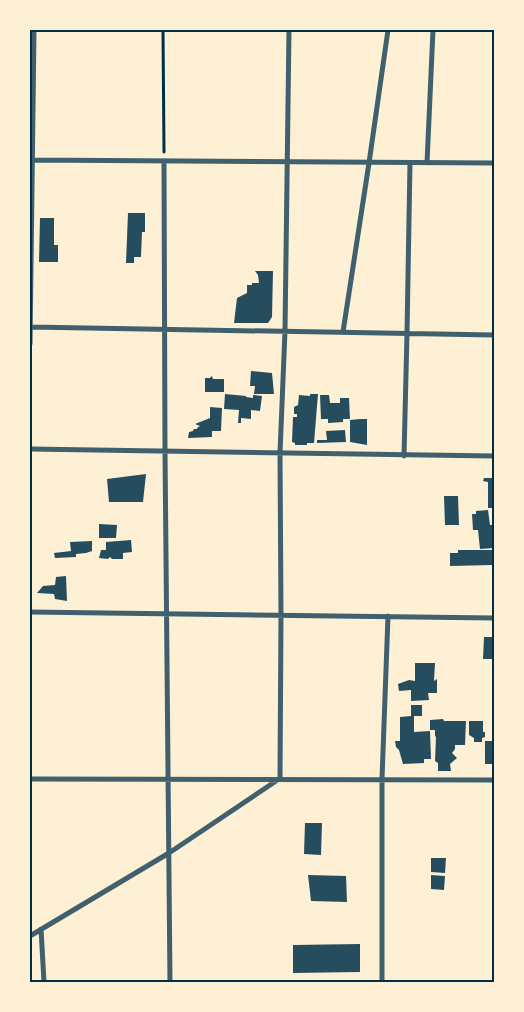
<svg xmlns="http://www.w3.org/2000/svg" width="524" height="1012" viewBox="0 0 524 1012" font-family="Karla,sans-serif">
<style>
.building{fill:#264d5e}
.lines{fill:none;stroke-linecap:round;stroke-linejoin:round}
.path{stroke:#003049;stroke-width:3}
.minor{stroke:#3f606c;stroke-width:5}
.neatline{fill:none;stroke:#003049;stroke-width:2}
</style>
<rect width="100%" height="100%" fill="#fdf0d5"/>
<path class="building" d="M 128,213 L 145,213 L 145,232 L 142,232 L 141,257 L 134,257 L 134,263 L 126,263 Z
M 40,218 L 54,218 L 54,245 L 58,245 L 58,262 L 39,262 Z
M 255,271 L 273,271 L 272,317 L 268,323 L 234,323 L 237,298 L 247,293 L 247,285 L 252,285 L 252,283 L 259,283 L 258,275 Z
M 251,371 L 272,373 L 274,394 L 254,394 L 255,386 L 250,386 Z
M 212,376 L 213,379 L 224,379 L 224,392 L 205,392 L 205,378 L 210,378 Z
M 225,394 L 246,396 L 246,397 L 253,398 L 253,395 L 262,396 L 260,411 L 251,410 L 251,419 L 241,418 L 241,423 L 238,423 L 239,410 L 224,409 Z
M 310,394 L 318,394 L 314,443 L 307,443 L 307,445 L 295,445 L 295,443 L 292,442 L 293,417 L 297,417 L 297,414 L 294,414 L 294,407 L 298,405 L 299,395 L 310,396 Z
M 320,395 L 329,395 L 330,403 L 340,403 L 340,398 L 349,398 L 350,419 L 343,419 L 343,422 L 328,423 L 328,419 L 321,419 Z
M 210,407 L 222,408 L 221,431 L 212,431 L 212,437 L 188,438 L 189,432 L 193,431 L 194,429 L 197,429 L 197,428 L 200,426 L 195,424 L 210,418 Z
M 360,419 L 367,419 L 367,445 L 350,442 L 350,420 Z
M 345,430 L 346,442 L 317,443 L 317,440 L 327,440 L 326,431 Z
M 146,474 L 143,502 L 109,502 L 107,479 Z
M 484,478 L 494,478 L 494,508 L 488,508 L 488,482 L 483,481 Z
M 444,496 L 458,496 L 459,525 L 445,525 Z
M 488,510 L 490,525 L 494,525 L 494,548 L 480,549 L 478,530 L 473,530 L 472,514 L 476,514 L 476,511 Z
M 99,524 L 117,525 L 116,538 L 99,538 Z
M 131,540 L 132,552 L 123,553 L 123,559 L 112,559 L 110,557 L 108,559 L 99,558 L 101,550 L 106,550 L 106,542 Z
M 92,541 L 92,551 L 86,553 L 76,554 L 76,557 L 55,558 L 54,553 L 71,551 L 70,542 Z
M 458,550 L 494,550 L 494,563 L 492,563 L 492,565 L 450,566 L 450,553 L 458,553 Z
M 66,576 L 67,601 L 55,599 L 54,594 L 37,593 L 43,586 L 55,585 L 56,577 Z
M 484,637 L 494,637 L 494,659 L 483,659 Z
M 415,663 L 435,663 L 434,681 L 437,679 L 437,693 L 428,693 L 429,700 L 411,701 L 411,690 L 399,691 L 398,684 L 409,680 L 415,681 Z
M 411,705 L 422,705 L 422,716 L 414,716 L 414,732 L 430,731 L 431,759 L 424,759 L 424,763 L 403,764 L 399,750 L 396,747 L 395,741 L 400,741 L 400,717 L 411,716 Z
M 443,719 L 444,721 L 466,721 L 465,745 L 455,745 L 455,749 L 452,753 L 457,758 L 450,764 L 451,771 L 438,771 L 438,763 L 435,761 L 436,737 L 435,736 L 435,730 L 430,730 L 430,720 Z
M 469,721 L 483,721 L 483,732 L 485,732 L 485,737 L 482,738 L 482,742 L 474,742 L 474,738 L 469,735 Z
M 485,741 L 494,741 L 494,764 L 485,764 Z
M 305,823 L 322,823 L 321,855 L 304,854 Z
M 431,858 L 446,858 L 445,873 L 431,872 Z
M 308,875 L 346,876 L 347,902 L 311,901 Z
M 431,875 L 445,876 L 444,890 L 431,889 Z
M 360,944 L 360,972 L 293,973 L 293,945 Z"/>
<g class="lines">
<path class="path" d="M 163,30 L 164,152"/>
<path class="minor" d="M 30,160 L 494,163
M 164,161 L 165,451 L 170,982
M 427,163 L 433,30
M 30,327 L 494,335
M 343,332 L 369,163 L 388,30
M 30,344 L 34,30
M 30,449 L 494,456
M 404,456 L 407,333 L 410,163
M 30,612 L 494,618
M 30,779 L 494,780
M 280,779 L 281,615 L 280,453 L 285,331 L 289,30
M 41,929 L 44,982
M 30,936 L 169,853 L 279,779
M 382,982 L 382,779 L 388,616"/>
</g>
<rect width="524" height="1012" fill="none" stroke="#fdf0d5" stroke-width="62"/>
<rect x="31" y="31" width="462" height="950" class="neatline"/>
</svg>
